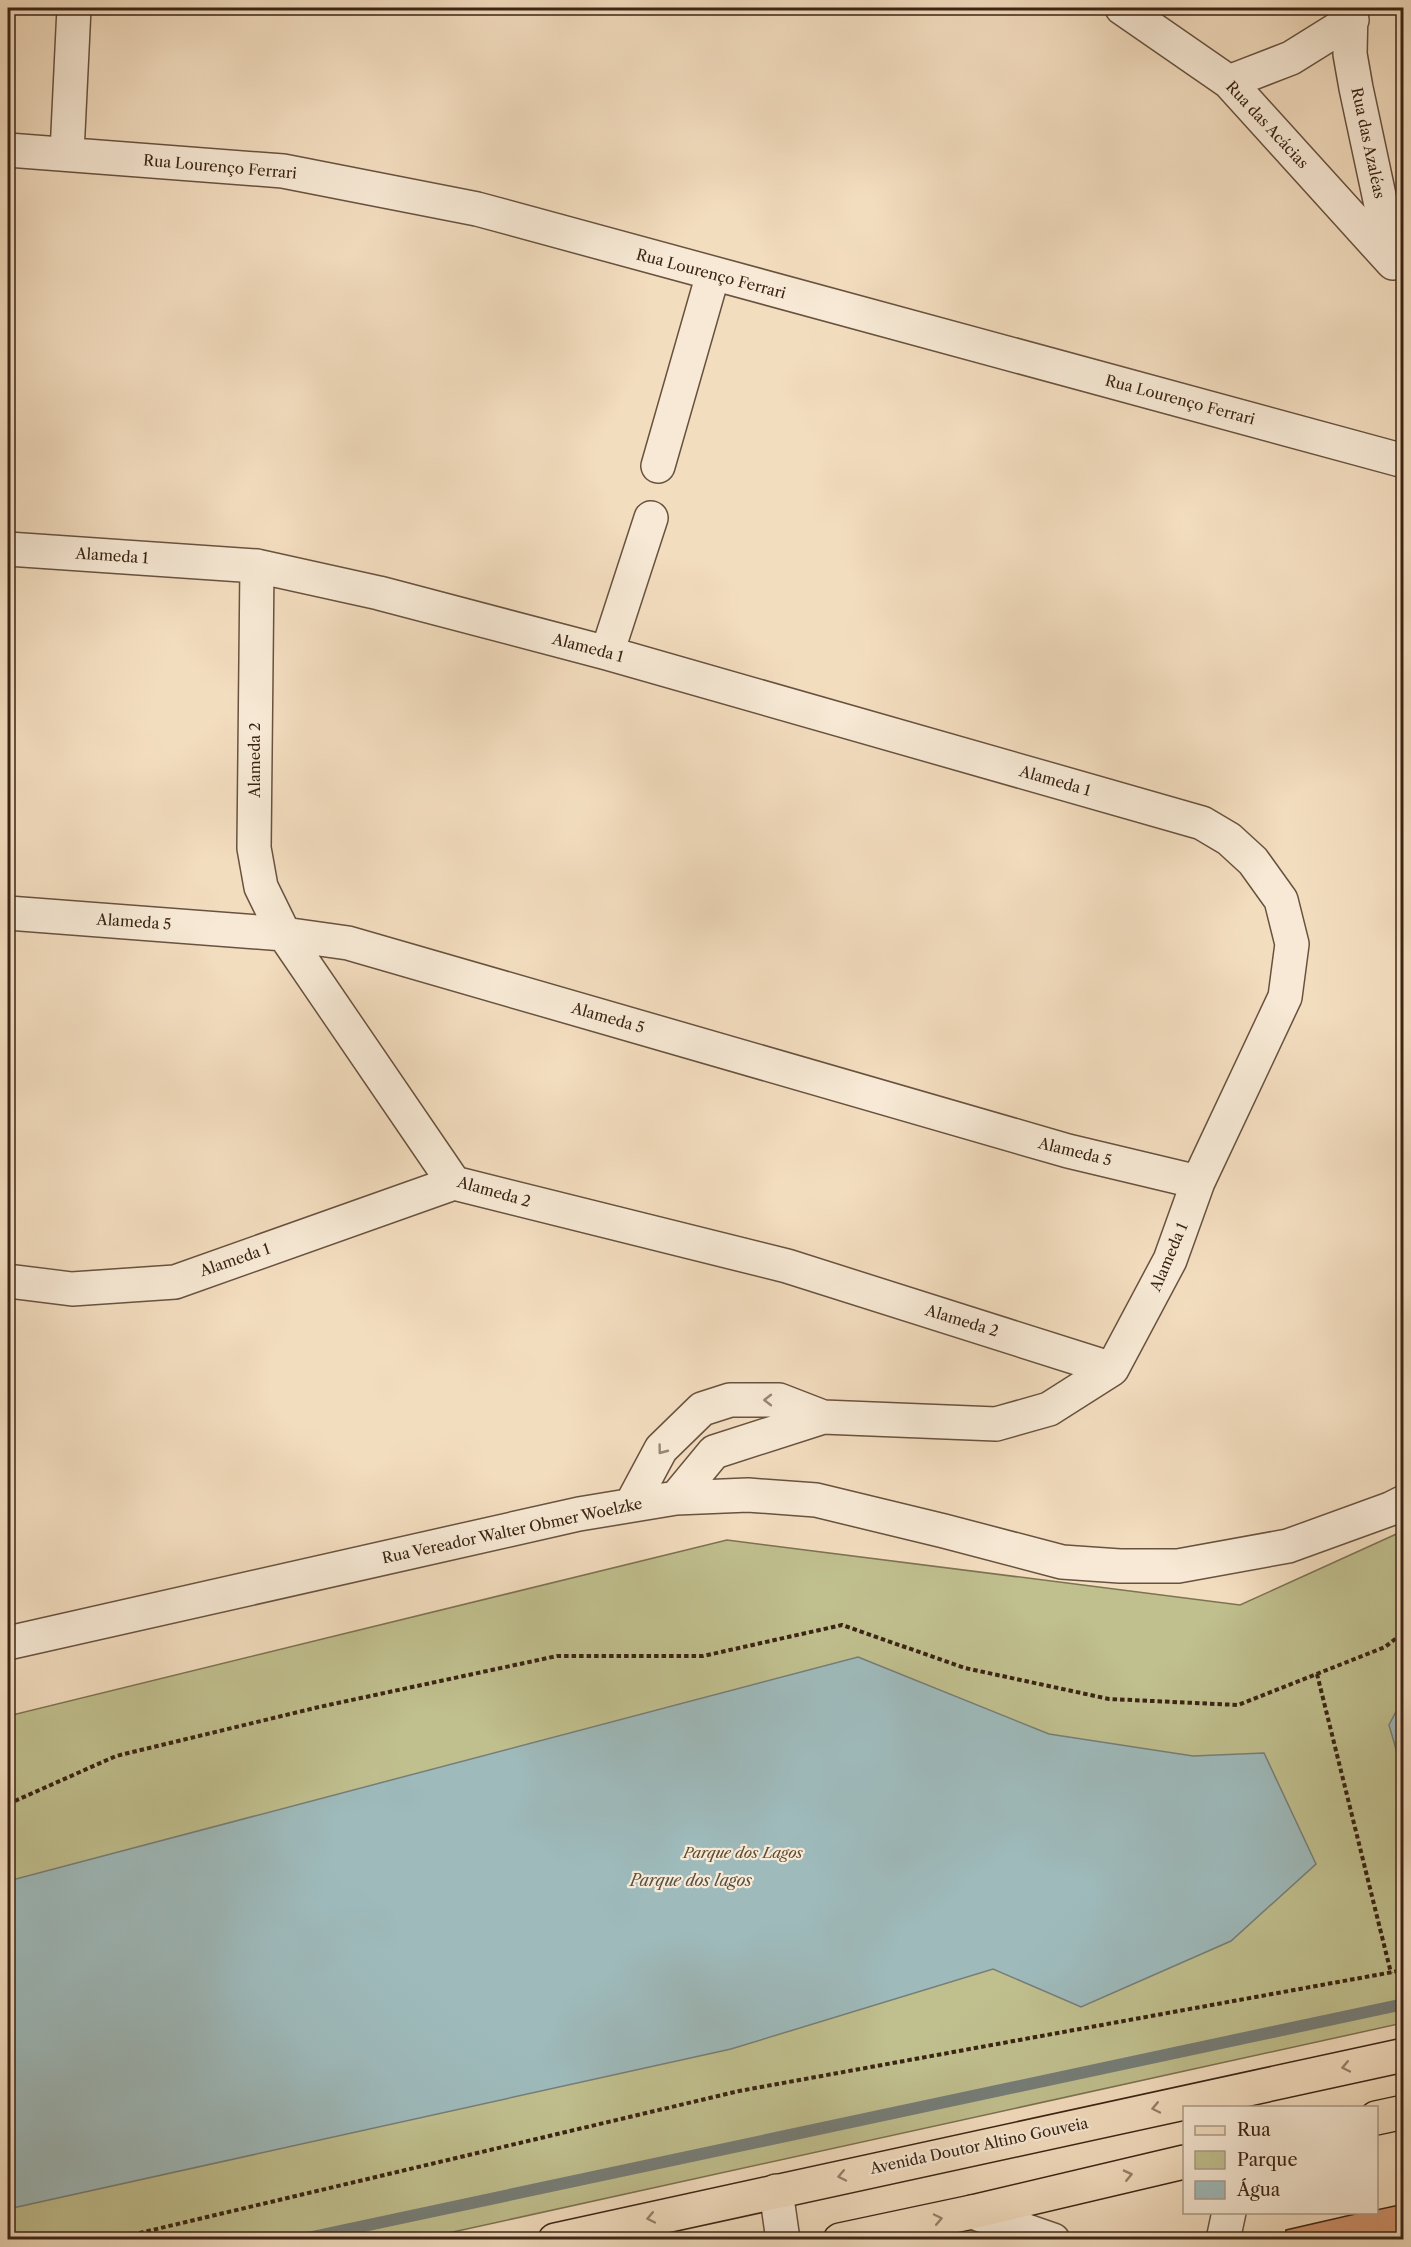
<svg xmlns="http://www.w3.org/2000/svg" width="1411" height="2247" viewBox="0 0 1411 2247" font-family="'Libre Caslon Text',serif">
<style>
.green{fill:#c0bf8e;stroke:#7d7251;stroke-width:1.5}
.water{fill:#9ebabb;stroke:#767e78;stroke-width:1.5}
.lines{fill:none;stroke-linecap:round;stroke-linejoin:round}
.stream{stroke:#767e78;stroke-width:12}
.building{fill:#d3946e;stroke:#3a2414;stroke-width:1.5}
.street-casing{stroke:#68523f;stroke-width:36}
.primary-casing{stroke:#3a2414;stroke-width:36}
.path{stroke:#3a2414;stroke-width:4;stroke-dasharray:4.5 3;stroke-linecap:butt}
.street{stroke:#f7e9d5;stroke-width:33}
.primary{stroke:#f3ddbf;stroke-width:33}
.oneway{stroke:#988674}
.oneway2{stroke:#96806a}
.labels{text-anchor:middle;stroke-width:4.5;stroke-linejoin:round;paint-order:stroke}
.street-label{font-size:15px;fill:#3a2414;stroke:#f7e9d5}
.park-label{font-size:15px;font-style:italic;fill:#5c4b32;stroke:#f7e9d5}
.water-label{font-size:16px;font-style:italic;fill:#585146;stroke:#f7e9d5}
</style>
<rect width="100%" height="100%" fill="#f3ddbf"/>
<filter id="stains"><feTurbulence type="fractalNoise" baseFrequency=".00333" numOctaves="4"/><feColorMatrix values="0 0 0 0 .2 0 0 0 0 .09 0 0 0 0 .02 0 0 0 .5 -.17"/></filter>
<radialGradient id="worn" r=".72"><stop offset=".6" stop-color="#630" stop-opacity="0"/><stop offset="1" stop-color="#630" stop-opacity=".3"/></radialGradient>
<path class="green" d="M 1403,1531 L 1403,2023 L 421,2239 L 8,2239 L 8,1716 L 727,1540 L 1240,1605 Z"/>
<path class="water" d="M 858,1657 L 1049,1734 L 1193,1756 L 1264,1753 L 1316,1864 L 1231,1941 L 1081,2007 L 993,1969 L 731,2049 L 8,2209 L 8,1881 Z
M 1403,1698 L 1404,1698 L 1403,1773 L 1389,1725 Z"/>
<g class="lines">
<path class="stream" d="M 298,2240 L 1404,2004"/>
</g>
<path class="building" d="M 1404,2204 L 1404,2240 L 1283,2240 L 1286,2230 L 1364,2212 L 1376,2212 L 1376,2210 Z"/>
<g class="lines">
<g class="street-casing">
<path id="street" d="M 1122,8 L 1229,82 L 1393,263
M 1351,8 L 1350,54 L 1356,88 L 1393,261
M 1229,82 L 1291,58 L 1352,20
M 8,150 L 283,171 L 477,209 L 1404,461
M 67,153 L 74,8
M 658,466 L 713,274
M 8,549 L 257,566 L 379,593 L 607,653 L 1202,823 L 1229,839 L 1253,861 L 1281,900 L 1292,944 L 1285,997 L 1198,1182 L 1170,1260 L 1112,1369 L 1049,1409 L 996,1424 L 823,1417 L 779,1400 L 730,1400 L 702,1409 L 661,1449 L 631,1505
M 257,566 L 254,848 L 261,887 L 284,934 L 454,1183 L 787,1266 L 1112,1369
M 607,653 L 651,518
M 8,913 L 284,934 L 348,943 L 1068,1151 L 1198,1182
M 8,1281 L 72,1289 L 175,1282 L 454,1183
M 676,1498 L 714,1452 L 823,1417
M 8,1643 L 579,1514 L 676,1498 L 748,1495 L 816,1500 L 944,1531 L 1062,1562 L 1120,1566 L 1178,1566 L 1288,1546 L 1390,1509 L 1404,1502
M 776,2191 L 783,2240
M 972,2212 L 1053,2240
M 1223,2240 L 1229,2212"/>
</g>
<g class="primary-casing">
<path id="primary" d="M 1376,2118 L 1404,2112
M 555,2240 L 1404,2055
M 840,2240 L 972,2212 L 1184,2162"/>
</g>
<path class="path" d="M 1317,1674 L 1391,1973
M 8,1804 L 116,1756 L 319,1707 L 557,1656 L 703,1656 L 842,1625 L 965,1668 L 1109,1699 L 1238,1705 L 1385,1647 L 1404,1632
M 110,2240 L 739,2091 L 1404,1970"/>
<use href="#street" class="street"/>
<use href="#primary" class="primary"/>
</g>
<defs><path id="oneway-chevron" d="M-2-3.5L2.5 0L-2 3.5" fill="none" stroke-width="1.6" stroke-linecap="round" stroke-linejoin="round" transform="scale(1.5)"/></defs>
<g class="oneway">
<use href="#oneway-chevron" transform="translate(768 1400) rotate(180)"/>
<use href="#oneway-chevron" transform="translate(662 1450) rotate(127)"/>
</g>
<g class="oneway2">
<use href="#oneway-chevron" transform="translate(1346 2067) rotate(168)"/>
<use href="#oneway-chevron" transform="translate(1156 2108) rotate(168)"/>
<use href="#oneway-chevron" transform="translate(1128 2175) rotate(-13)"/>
<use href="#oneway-chevron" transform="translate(842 2176) rotate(168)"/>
<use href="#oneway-chevron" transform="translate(651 2218) rotate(168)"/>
<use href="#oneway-chevron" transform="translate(938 2219) rotate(-12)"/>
</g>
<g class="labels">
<g class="street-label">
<text transform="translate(1267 125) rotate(47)" y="5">Rua das Acácias</text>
<text transform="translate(1368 143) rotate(78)" y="5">Rua das Azaléas</text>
<text transform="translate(220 167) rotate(5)" y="5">Rua Lourenço Ferrari</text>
<text transform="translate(711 274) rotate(15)" y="5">Rua Lourenço Ferrari</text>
<text transform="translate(1180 400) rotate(15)" y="5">Rua Lourenço Ferrari</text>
<text transform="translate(112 556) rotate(4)" y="5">Alameda 1</text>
<text transform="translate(588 648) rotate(15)" y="5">Alameda 1</text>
<text transform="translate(255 760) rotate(-90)" y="5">Alameda 2</text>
<text transform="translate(1055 781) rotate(16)" y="5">Alameda 1</text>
<text transform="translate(134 922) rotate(4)" y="5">Alameda 5</text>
<text transform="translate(608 1018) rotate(16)" y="5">Alameda 5</text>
<text transform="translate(1075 1152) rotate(14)" y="5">Alameda 5</text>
<text transform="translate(494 1192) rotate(16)" y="5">Alameda 2</text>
<text transform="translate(1169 1257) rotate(-67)" y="5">Alameda 1</text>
<text transform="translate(235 1260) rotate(-19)" y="5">Alameda 1</text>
<text transform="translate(962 1321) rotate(17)" y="5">Alameda 2</text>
<text transform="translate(512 1531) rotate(-12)" y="5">Rua Vereador Walter Obmer Woelzke</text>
<text transform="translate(979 2146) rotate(-12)" y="5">Avenida Doutor Altino Gouveia</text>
</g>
<g class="park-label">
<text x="743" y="1858">Parque dos Lagos</text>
</g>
<g class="water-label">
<text x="691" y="1886">Parque dos lagos</text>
</g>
</g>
<rect width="1411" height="2247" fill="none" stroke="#f3ddbf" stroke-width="30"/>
<rect x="9" y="9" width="1393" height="2229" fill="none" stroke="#3a2414" stroke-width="3"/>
<rect x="15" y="15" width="1381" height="2217" fill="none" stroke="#3a2414" stroke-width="1.5"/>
<rect x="1183" y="2106" width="195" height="108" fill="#f7e9d5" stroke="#ab9a88" stroke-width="1.5"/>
<rect x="1195" y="2126" width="30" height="9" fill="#f3ddbf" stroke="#ab9a88" stroke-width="1.5"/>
<text x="1237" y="2136" font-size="18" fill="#3a2414">Rua</text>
<rect x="1195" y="2151" width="30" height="18" fill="#c0bf8e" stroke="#ab9a88" stroke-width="1.5"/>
<text x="1237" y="2166" font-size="18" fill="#3a2414">Parque</text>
<rect x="1195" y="2181" width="30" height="18" fill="#9ebabb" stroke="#ab9a88" stroke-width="1.5"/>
<text x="1237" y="2196" font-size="18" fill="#3a2414">Água</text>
<rect width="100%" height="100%" filter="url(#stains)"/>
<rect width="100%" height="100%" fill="url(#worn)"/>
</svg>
